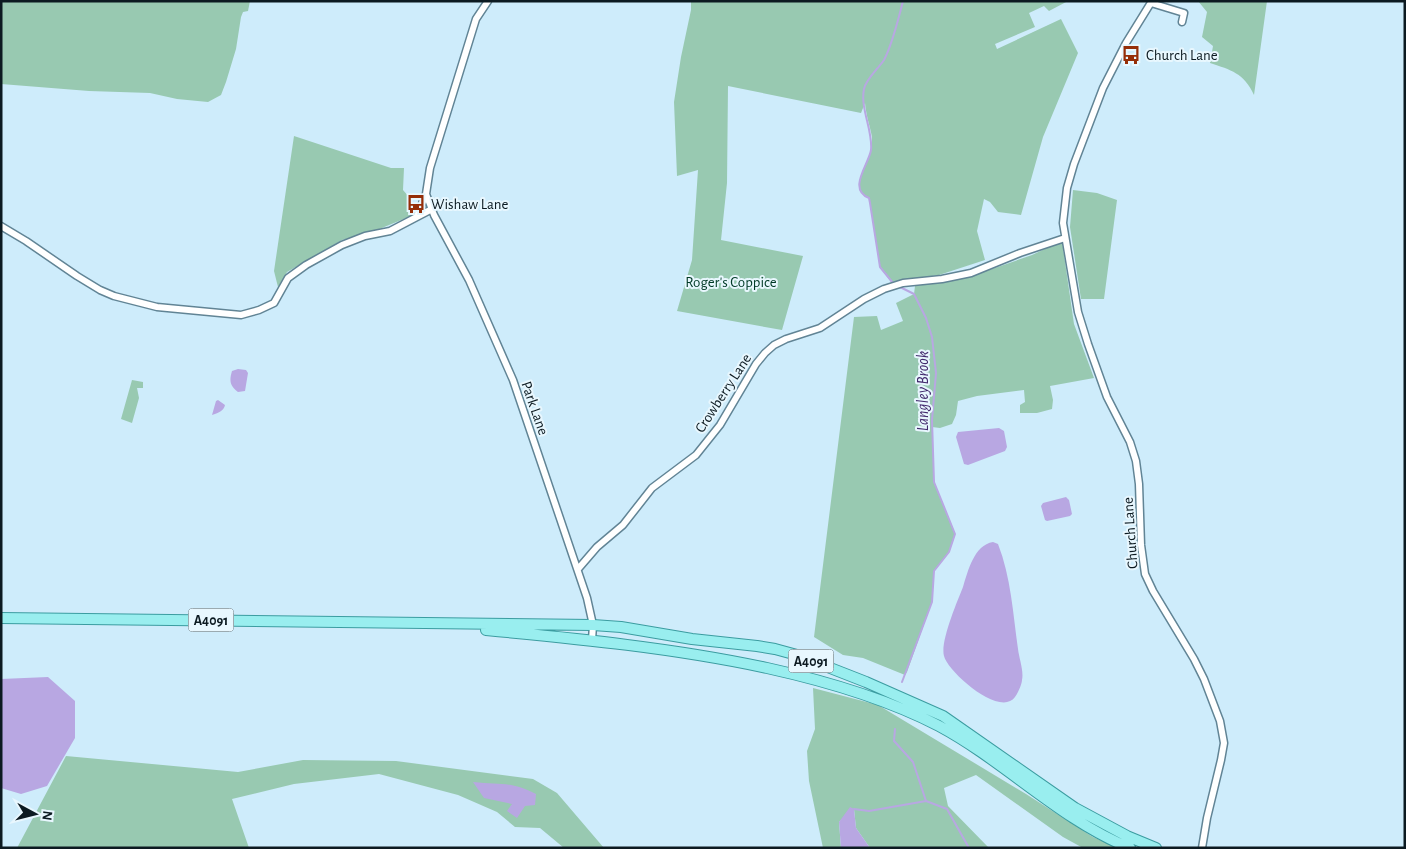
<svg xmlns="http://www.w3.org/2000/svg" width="1406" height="849" viewBox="0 0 1406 849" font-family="'Alegreya Sans',sans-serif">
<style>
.green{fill:#98c9b1}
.water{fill:#b8a7e2}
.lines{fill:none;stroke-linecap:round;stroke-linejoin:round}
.stream{stroke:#b8a7e2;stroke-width:2}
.street-casing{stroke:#618495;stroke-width:9}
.primary-casing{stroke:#3b9ca0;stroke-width:12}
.street{stroke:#fff;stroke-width:6}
.primary{stroke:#99eeef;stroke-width:10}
.labels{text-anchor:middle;stroke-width:4;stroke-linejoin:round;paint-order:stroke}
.shield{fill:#e8f7fe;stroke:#4e5c63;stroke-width:1}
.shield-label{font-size:14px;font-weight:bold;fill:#0c1a21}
.poi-label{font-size:15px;fill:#0c1a21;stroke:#e8f7fe;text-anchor:start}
.park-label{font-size:15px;fill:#003a26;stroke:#e8f7fe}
.street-label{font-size:15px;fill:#0c1a21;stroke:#e8f7fe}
.water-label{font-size:16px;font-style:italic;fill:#41286c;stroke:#e8f7fe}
</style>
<rect width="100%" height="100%" fill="#ceecfb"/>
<path class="green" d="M 1,1 L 250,1 L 248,11 L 243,12 L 241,17 L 236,49 L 226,82 L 221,95 L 208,102 L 177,99 L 150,93 L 89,91 L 1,84 Z
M 691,1 L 1068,1 L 1049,11 L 1044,6 L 1029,13 L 1035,27 L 995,44 L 997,49 L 1061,19 L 1078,53 L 1043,137 L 1021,215 L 998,212 L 990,202 L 984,199 L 977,231 L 985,260 L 939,275 L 891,282 L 880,267 L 869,198 C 849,190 867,167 870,153 C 872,149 872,142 872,137 C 870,126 866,115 865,103 L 861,113 L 728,86 L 727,183 L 721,240 L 803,256 L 782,330 L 677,311 L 692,260 L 698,170 L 677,176 L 674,102 L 681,57 L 691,10 Z
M 1198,1 L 1267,1 L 1254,95 C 1244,73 1231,70 1210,63 L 1213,46 L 1202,37 L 1207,12 Z
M 294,136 L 391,168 L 404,168 L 403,190 L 409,197 L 411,216 L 372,232 L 342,240 L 287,272 L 278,287 L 274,271 Z
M 1073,190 L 1097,193 L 1117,200 L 1104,299 L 1081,299 L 1070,227 Z
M 1062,241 L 1074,324 L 1094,378 L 1050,386 L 1053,400 L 1052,409 L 1037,413 L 1020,413 L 1020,405 L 1025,402 L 1024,390 L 977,396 L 958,401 L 956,415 L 952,424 L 940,428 L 932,427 L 934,482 L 955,534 L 949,552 L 934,571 L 932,602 L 907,672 L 905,675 L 863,658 L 843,655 L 814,637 L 854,317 L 877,316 L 881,330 L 903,321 L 896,303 L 914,294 L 915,286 L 969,277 L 1032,255 Z
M 132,380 L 143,382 L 143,388 L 137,388 L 139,398 L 132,423 L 121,419 Z
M 813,688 L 878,705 L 1026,794 L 1093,837 L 1119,848 L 1083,848 L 1063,837 L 976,775 L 944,788 L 948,806 L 989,848 L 870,848 L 856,828 L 854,809 L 839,822 L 841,848 L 823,848 L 809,781 L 807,751 L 815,729 Z
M 66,756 L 238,772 L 303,760 L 396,761 L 533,779 L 557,793 L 604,848 L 564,848 L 540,828 L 515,827 L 497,812 L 458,795 L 379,774 L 294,784 L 232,799 L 249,848 L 17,848 Z"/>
<path class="water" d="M 238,369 L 246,370 L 248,373 L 245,391 L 238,392 C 230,386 229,381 232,371 Z
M 218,400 L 225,405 C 224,411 218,413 212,415 L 216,401 Z
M 999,428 L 1004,431 L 1007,447 L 1005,451 L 968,465 L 964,464 L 956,437 L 958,432 Z
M 1066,497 L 1069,500 L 1072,514 L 1070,516 L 1047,521 L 1045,520 L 1041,506 L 1043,503 Z
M 993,542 L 998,544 C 1011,577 1013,614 1018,649 C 1019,658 1024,671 1022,680 C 1022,684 1018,693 1015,697 C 1000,718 948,672 944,656 C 940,642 957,602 963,587 C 968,571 974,545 993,542 Z
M 48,677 L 75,701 L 75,738 L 47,786 L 21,794 L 1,788 L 1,679 Z
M 473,782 C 500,785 511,781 536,794 L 535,805 L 525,806 L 517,818 L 507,811 L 512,804 L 484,798 Z
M 850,807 L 854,809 L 856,828 L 870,848 L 841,848 L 839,822 Z"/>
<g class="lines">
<path class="stream" d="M 893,283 L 880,267 L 870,203 L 869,198 C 847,189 869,164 871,150 C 873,130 860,109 864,89 C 866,79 878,69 884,60 C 891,47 899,17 903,1
M 900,287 L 914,294 L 926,318 L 932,337 L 936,373 L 932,420 L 934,482 L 955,534 L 949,552 L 934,571 L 932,602 L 902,682
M 926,801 L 947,809 L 969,848
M 854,809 L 869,811 L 926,801 L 913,762 L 894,741 L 895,729"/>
<g class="street-casing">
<path id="street" d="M 1152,1 L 1126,43 L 1103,88 L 1074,164 L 1067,188 L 1063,223 L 1078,312 L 1088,344 L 1107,397 L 1130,442 L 1136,461 L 1139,484 L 1141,545 L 1145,574 L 1153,591 L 1194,659 L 1204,679 L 1220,721 L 1224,743 L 1221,760 L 1207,818 L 1202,848
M 1151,3 L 1184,13 L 1182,22
M 426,194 L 434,215 L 469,280 L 513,380 L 587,598 L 593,625 L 592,640
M 417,216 L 426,194 L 430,168 L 476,19 L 488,1
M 1,226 L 26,241 L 77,276 L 100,290 L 114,296 L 157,307 L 241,315 L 259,310 L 274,303 L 288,278 L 306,265 L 342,245 L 365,236 L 390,231 L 432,209
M 578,569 L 597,547 L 623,525 L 652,488 L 696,455 L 720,425 L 756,364 L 765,353 L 774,345 L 786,339 L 820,328 L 864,299 L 884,289 L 903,283 L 942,279 L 971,273 L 1020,253 L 1065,238"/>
</g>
<g class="primary-casing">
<path id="primary" d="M 1,618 L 593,625 L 621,627 L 692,639 L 757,646 L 775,649 L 797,655 L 866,682 L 943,716 L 1075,808 L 1127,836 L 1156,848
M 486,630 C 580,639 674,648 767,668 C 826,681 885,698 939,726 C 1006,762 1059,819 1130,848"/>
</g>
<use href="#street" class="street"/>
<use href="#primary" class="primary"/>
</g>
<defs>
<g id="bus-bare" transform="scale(1.5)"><path d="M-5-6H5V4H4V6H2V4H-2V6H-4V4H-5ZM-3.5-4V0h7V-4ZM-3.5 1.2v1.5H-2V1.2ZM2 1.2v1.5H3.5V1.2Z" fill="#952e08" stroke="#e8f7fe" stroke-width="2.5" paint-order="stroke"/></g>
</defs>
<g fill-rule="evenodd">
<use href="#bus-bare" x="1131" y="55"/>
<use href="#bus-bare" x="416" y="204"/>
</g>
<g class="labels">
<g class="shield">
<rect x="188.5" y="608.5" width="45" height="23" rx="4"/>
<rect x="788.5" y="649.5" width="45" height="23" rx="4"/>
</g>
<g class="shield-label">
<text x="211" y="625">A4091</text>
<text x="811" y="666">A4091</text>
</g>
<g class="poi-label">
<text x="1146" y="60">Church Lane</text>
<text x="431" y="209">Wishaw Lane</text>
</g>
<g class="park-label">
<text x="731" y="287">Roger's Coppice</text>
</g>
<g class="street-label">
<text transform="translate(723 393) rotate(-57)" y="5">Crowberry Lane</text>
<text transform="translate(535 408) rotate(71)" y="5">Park Lane</text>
<text transform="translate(1130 533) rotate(-94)" y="5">Church Lane</text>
</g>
<g class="water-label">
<text transform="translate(922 391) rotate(-90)" y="6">Langley Brook</text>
</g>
</g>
<rect width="1406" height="849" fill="none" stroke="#0c1a21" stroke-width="5"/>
<g transform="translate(35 814) rotate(97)" stroke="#e8f7fe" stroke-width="4" paint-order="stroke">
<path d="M0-4L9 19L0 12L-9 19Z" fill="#0c1a21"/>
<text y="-8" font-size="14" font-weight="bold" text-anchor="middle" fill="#0c1a21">N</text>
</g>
</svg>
